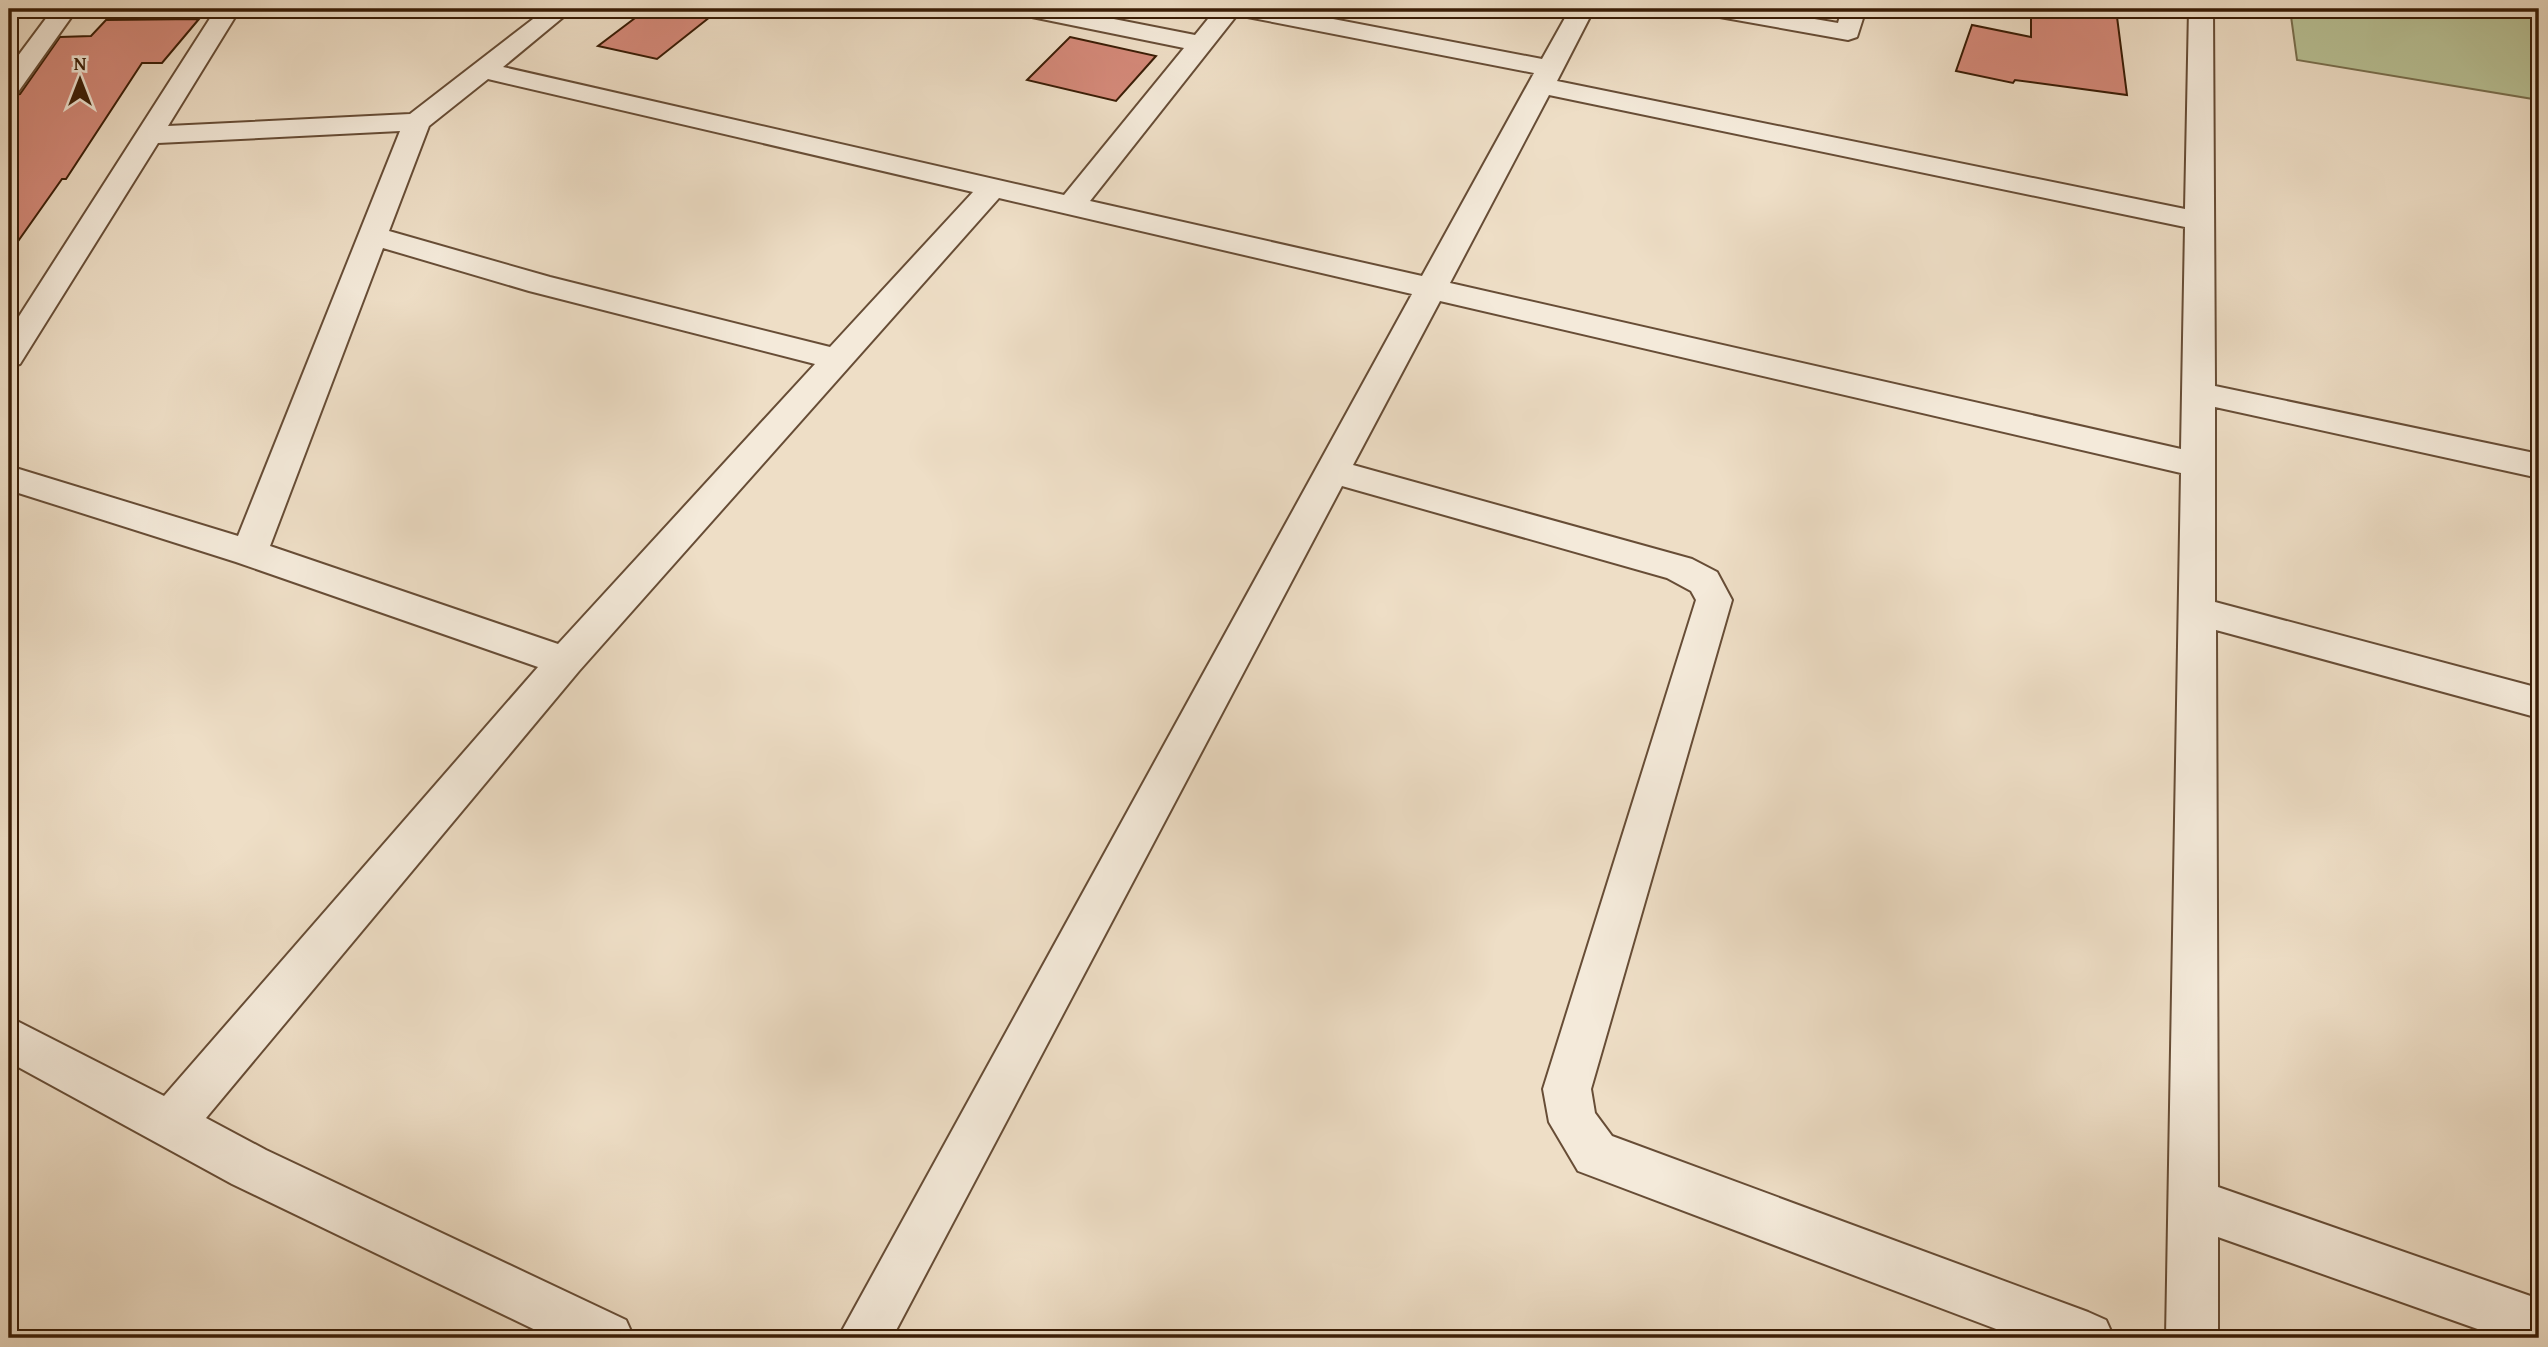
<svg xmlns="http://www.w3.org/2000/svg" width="2548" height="1347" viewBox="0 0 2548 1347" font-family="'Gentium Book Plus',serif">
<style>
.green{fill:#b8c195;stroke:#796f4e;stroke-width:2}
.building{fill:#d48979;stroke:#3a1d06;stroke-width:2}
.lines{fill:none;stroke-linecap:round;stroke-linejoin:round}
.street-casing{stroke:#674d36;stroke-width:4}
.street{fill:#f4eada;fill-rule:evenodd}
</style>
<rect width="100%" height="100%" fill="#eedec6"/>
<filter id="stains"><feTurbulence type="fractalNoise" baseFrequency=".00286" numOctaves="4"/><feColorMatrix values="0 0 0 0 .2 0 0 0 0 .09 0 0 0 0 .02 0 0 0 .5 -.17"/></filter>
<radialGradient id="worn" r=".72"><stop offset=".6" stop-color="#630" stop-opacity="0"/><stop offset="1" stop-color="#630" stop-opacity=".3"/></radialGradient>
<path class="green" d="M 2290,9 L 2539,9 L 2539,100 L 2297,60 Z"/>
<path class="building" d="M 647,9 L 720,9 L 657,59 L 598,46 Z
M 2031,9 L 2116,9 L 2127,95 L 2015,80 L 2013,83 L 1956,71 L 1972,25 L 2031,37 Z
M 199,19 L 162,63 L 142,63 L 66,179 L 62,179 L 9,254 L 9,96 L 20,94 L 60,37 L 91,36 L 106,20 Z
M 1070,37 L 1156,56 L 1116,101 L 1027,80 Z"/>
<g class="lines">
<g class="street-casing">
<path id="street" d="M 53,9 L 77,9 L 18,92 L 9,94 L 9,68 Z
M 216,9 L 240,9 L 168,126 L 410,114 L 546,9 L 573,9 L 503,67 L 1064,195 L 1184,48 L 1027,16 L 1018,14 L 1015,9 L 1063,9 L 1195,35 L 1216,9 L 1281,9 L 1542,59 L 1570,9 L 1594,9 L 1557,81 L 2185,209 L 2189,9 L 2213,9 L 2215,386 L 2539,454 L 2539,478 L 2215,407 L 2215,602 L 2539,688 L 2539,718 L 2216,630 L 2218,1187 L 2539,1299 L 2539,1338 L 2503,1338 L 2218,1237 L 2218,1338 L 2166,1338 L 2181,473 L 1440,301 L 1353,465 L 1692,559 L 1717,572 L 1732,600 L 1591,1089 L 1595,1113 L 1612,1136 L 2088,1312 L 2106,1320 L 2114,1338 L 2020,1338 L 1578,1171 L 1549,1122 L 1543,1089 L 1696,600 L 1691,591 L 1667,578 L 1342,486 L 892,1338 L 838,1338 L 1412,294 L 999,198 L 579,671 L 206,1118 L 266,1150 L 626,1320 L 634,1338 L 552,1338 L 232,1184 L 9,1062 L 9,1017 L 164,1096 L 538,667 L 236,562 L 9,490 L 9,466 L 238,536 L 400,131 L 158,143 L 20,364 L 9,367 L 9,332 ZM 1237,15 L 1534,73 L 1422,276 L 1090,201 ZM 488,79 L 973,192 L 830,347 L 550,277 L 389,231 L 429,126 ZM 1549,95 L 2185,227 L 2181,449 L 1450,283 ZM 383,248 L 529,291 L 815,364 L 558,644 L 270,546 Z
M 1702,9 L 1756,9 L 1838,23 L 1842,9 L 1866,9 L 1857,37 L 1848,40 L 1714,16 L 1705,14 Z"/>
</g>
<use href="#street" class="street"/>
</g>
<rect width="2548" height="1347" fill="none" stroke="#eedec6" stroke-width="35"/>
<rect x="10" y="10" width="2527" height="1326" fill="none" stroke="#3a1d06" stroke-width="3.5"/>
<rect x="18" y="18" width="2513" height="1312" fill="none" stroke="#3a1d06" stroke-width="2"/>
<g transform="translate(80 80)" stroke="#f4eada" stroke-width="5" paint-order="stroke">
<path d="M0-5L12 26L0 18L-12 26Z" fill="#3a1d06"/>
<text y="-10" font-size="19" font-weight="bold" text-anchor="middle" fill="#3a1d06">N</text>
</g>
<rect width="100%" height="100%" filter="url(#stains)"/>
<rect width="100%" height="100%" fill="url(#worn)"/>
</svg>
